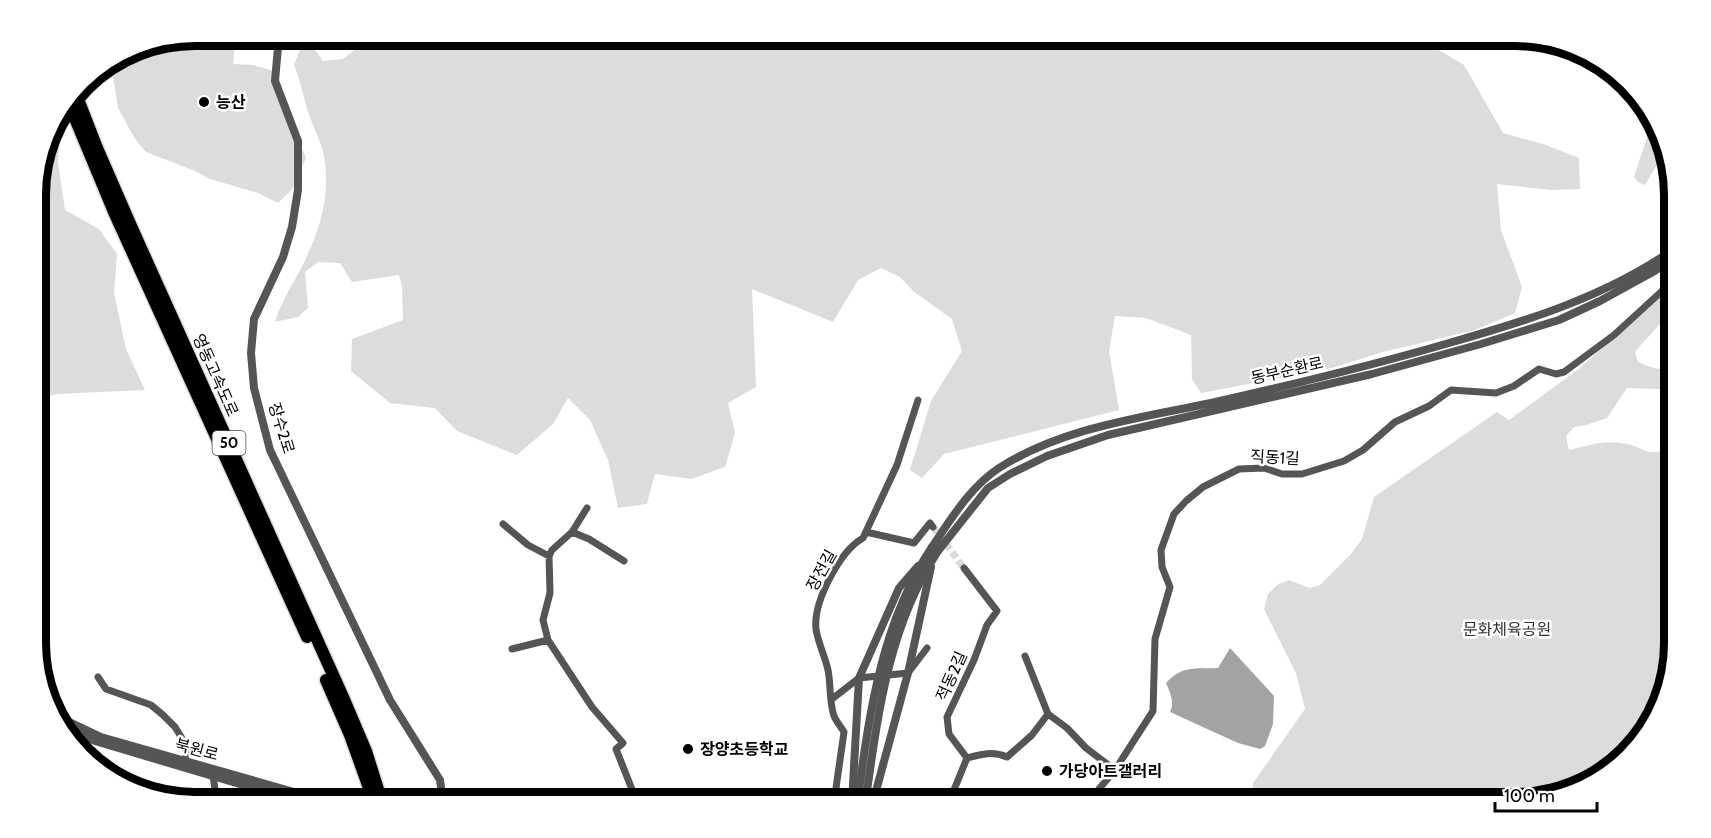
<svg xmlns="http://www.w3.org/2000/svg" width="1711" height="838" viewBox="0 0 1711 838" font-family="Cabin,'Noto Sans KR',sans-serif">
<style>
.green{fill:#dcdcdc}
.water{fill:#a3a3a3}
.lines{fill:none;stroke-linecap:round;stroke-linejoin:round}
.minor-tunnel{stroke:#d9d9d9;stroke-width:7;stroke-dasharray:7 3.5;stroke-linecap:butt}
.motorway-casing{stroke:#dbdbdb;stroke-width:15}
.minor{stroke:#555;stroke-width:7}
.tertiary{stroke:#555;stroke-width:8}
.motorway{stroke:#000;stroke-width:12}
.tertiary-bridge{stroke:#555;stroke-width:8}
.poi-dot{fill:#000;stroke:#fff;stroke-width:2}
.labels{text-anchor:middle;stroke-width:5;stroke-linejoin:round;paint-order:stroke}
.shield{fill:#fff;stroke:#4c4c4c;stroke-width:1.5}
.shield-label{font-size:15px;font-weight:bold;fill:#000}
.poi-label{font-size:16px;font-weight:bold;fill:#000;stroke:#fff;text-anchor:start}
.street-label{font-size:16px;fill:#000;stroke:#fff}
.park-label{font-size:16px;fill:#333;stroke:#fff}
.rim{fill:none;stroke:#000;stroke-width:8}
</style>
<rect width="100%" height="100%" fill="#fff"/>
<path class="green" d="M 196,36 L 236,36 L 233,64 L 253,65 L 277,72 L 293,128 L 306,158 L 293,188 L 278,203 L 258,193 L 210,179 L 195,171 L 146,152 L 135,139 L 118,108 L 111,63 L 135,48 Z
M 372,36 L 1437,36 L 1437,49 L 1464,65 L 1503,133 L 1546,145 L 1579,158 L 1580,189 L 1550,190 L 1497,184 L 1501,230 L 1522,287 L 1515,313 L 1475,330 L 1383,352 L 1332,368 L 1201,393 L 1192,379 L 1191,335 L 1146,318 L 1115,316 L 1109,351 L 1119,410 L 944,454 L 922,478 L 910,470 L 931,401 L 962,351 L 952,319 L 913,291 L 900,277 L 881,268 L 858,280 L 833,322 L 752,289 L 756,387 L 728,403 L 735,433 L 725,467 L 691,479 L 655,474 L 647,504 L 618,508 L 608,460 L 590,420 L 568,398 L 553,424 L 517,455 L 457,431 L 435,408 L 390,403 L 351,371 L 352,339 L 403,320 L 402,286 L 399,275 L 352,282 L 340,263 L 318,262 L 305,272 L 308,308 L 298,317 L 275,322 C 282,298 297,279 307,256 C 323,222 332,185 322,148 C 317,133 310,120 306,105 C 302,91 300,79 294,65 L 302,45 L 310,43 L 323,61 L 343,59 Z
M 1631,92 L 1648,107 L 1670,165 L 1658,163 L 1645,185 L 1638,182 L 1634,177 L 1647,137 L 1646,121 L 1622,93 Z
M 56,121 L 60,127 L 58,163 L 65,210 L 99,229 L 117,254 L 114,293 L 126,349 L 145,390 L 57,394 L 37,399 L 36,185 L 52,125 Z
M 1674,283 C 1674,316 1654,329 1635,352 L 1638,362 C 1650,367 1662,372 1674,367 L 1674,386 L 1659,389 L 1627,388 L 1607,418 L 1586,425 L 1574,427 L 1566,436 L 1569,450 C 1586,446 1603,440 1621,443 C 1646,446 1645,460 1674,446 L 1675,643 L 1659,713 L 1604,775 L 1526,802 L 1251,802 L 1253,783 L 1305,709 L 1296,673 L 1264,609 L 1268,594 L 1278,584 L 1289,580 L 1310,588 L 1320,585 L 1350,555 L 1362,539 L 1374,497 L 1497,412 L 1509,420 L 1580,368 Z"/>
<path class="water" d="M 1230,648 L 1274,696 L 1273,724 L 1265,746 L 1260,749 L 1238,743 L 1170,712 C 1175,703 1170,692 1166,683 C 1182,665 1196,669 1218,668 Z"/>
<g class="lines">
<path class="minor-tunnel" d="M 933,527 L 964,568"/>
<g class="motorway-casing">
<path id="motorway" d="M 76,94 L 97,148 L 131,226 L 343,697 L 366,751 L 382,802
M 69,104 L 114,212 L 307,637
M 326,680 L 350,735 L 374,802"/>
</g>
<path class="minor" d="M 587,508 L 572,532 L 552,550 L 549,556 L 550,593 L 543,620 L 548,640 L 592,707 L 623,743 L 616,749 L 637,802
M 503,524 L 528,545 L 549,556
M 572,532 L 589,539 L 624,561
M 866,532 L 914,543 L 930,523 L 933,527
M 512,649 L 548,640
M 1025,656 L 1048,714 L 1067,728 L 1086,748 L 1115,770
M 98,677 L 106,689 L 151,705 L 163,715 L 175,727 L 183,740 L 187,752 L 184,761
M 832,699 L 859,678 L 908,673 L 927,648
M 967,758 C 982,754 993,751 1007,757 L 1032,735 L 1048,714
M 213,776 L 217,802
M 834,802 L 844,732 C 841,727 836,721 834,716 C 829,702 831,684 828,670 C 825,656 818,643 816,629 C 813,602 840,551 863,538 L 897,465 L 918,400
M 949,802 L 967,758 L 949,734 L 947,717 L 974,660 L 987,625 L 997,611 L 964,568
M 1088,802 L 1115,770 L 1153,711 L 1155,639 L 1170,587 L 1162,567 L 1161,550 L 1174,514 L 1186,501 L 1203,487 L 1239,469 L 1264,468 L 1282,474 L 1302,474 L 1344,461 L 1363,450 L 1395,422 L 1429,406 L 1451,390 L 1496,393 L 1514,386 L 1539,369 L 1556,374 L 1564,372 L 1614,335 L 1674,280"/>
<path class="tertiary" d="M 279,36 L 275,81 L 298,141 L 298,190 L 292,227 L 283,257 L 254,319 L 251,353 L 254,388 L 270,450 L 390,700 L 440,780 L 443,802
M 932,547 C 951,519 970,487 999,468 C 1062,428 1139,418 1211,403 C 1291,385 1370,366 1449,343 C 1527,321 1607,296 1674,249
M 938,551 L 988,488 L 1010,474 L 1047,456 L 1108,435 L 1372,374 L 1481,344 L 1559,320 L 1600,301 L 1651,273 L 1674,259
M 59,717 L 101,737 L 329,802
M 63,726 L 95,741 L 300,802
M 852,802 L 859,678 L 899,588 L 918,566
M 873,802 L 908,673 L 931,567"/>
<use href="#motorway" class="motorway"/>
<path class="tertiary-bridge" d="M 858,797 C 870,709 882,622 932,547
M 866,798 C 878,713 889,625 938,551"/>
</g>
<g class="poi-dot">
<circle cx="204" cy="102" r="6"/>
<circle cx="688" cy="749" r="6"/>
<circle cx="1047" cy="771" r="6"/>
</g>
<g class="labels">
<rect class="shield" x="212.5" y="431" width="33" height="24" rx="4.5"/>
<g class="shield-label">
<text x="229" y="448">50</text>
</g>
<g class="poi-label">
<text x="216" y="108">능산</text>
<text x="700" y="755">장양초등학교</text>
<text x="1059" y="777">가당아트갤러리</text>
</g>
<g class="street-label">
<text transform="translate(1287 370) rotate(-13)" y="6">동부순환로</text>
<text transform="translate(216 375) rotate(66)" y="6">영동고속도로</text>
<text transform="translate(282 428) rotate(73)" y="6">장수2로</text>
<text transform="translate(1275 457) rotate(3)" y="6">직동1길</text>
<text transform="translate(821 570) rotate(-61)" y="6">장전길</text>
<text transform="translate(951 676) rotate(-66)" y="6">적동2길</text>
<text transform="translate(197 749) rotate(15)" y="6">북원로</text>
</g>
<g class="park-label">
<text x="1507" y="635">문화체육공원</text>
</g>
</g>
<path d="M0 0H1711V838H0ZM195 46H1515A149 149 0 0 1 1664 195V643A149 149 0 0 1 1515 792H195A149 149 0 0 1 46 643V195A149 149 0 0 1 195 46Z" fill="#fff" fill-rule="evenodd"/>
<path class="rim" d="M195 46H1515A149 149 0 0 1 1664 195V643A149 149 0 0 1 1515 792H195A149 149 0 0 1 46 643V195A149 149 0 0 1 195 46Z"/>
<path d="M1495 802v9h102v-9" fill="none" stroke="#000000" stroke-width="3"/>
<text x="1504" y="802" font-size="18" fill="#000000" stroke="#ffffff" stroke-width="4.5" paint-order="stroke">100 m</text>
</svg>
